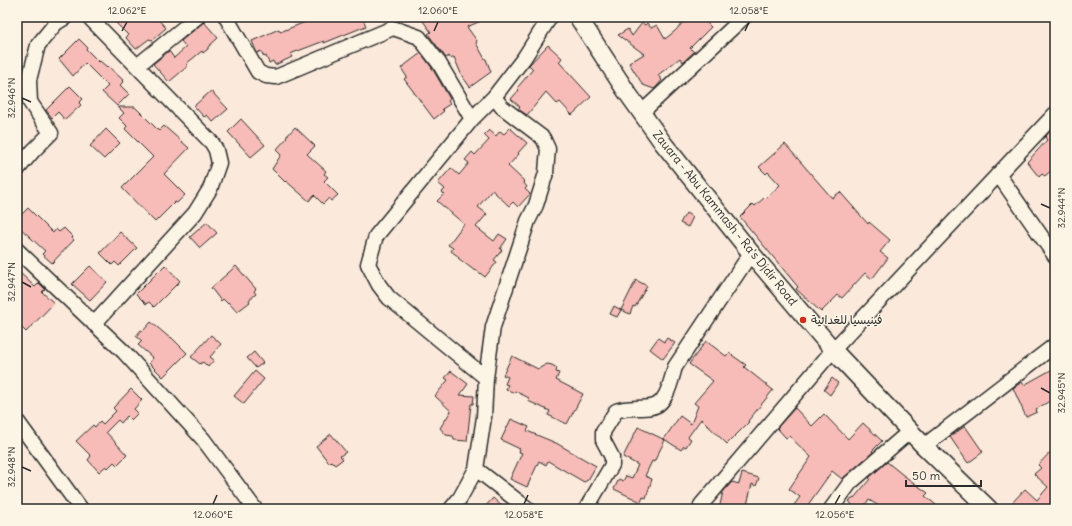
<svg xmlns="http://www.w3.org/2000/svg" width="1072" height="526" viewBox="0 0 1072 526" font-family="Delius,'Playpen Sans Arabic',sans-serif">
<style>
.building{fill:#f8bcb8;stroke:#2b2b2b}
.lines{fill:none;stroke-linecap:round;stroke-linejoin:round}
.minor-casing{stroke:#2b2b2b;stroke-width:17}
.major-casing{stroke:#2b2b2b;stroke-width:20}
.minor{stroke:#fcf5e5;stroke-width:14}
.major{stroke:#fcf5e5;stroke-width:17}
.ticks{fill:none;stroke:#2b2b2b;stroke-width:1.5}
.poi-dot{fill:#c8321e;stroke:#fcf5e5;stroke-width:1.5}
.labels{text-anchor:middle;stroke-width:3;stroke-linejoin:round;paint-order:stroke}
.street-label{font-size:12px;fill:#2b2b2b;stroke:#fcf5e5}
.poi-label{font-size:12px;fill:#2b2b2b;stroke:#fcf5e5;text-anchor:start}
.neatline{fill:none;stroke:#2b2b2b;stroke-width:1.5}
.ticks-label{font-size:10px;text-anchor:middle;fill:#2b2b2b}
</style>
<rect width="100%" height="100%" fill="#fbeadc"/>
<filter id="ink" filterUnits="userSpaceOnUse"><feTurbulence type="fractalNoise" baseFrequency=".025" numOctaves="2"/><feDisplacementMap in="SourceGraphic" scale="8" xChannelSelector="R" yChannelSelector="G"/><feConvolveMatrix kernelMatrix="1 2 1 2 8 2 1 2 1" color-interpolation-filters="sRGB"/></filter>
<g filter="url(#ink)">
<path class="building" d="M 110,17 L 156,17 L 166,28 L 152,40 L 149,39 L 136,49 L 126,38 L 128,35 Z
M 318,17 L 362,17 L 366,26 L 324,43 L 324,41 L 290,54 L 292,57 L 275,65 L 273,61 L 269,63 L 266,56 L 264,57 L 261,51 L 257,53 L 252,41 L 279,29 L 280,32 Z
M 420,17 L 490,17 L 467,27 L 477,41 L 476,43 L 485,59 L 486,59 L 491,72 L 470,87 L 462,76 L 454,57 L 451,59 L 449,56 L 446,58 L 428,34 L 431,32 Z
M 688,17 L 701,17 L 711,27 L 690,48 L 694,52 L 683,62 L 680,58 L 658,75 L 662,80 L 658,85 L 654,89 L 643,85 L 629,63 L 644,54 L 618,35 L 628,29 L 632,36 L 642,23 L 645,25 L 647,23 L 651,28 L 657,25 L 665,39 L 675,31 Z
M 204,22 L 218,38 L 208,47 L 208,49 L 203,53 L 202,51 L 186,64 L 188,66 L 169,82 L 153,64 L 169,51 L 174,58 L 186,47 L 181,41 Z
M 79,39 L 87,47 L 86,49 L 99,62 L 100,61 L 107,67 L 108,66 L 124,81 L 120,85 L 129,94 L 117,106 L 102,92 L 108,86 L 85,63 L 73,76 L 59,59 Z
M 548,45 L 562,58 L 559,62 L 591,97 L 572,115 L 560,102 L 557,104 L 546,92 L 527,115 L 518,109 L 520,107 L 511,99 L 519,90 L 517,88 L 533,69 L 529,65 Z
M 421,53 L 432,68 L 450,99 L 448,101 L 450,104 L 442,109 L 444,111 L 434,119 L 404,79 L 407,77 L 401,68 Z
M 70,86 L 83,99 L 79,103 L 81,105 L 65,120 L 58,112 L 52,118 L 46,110 Z
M 211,91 L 228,109 L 213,122 L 207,115 L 204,117 L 194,106 Z
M 118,107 L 135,107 L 159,131 L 164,126 L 189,148 L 164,174 L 185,195 L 177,203 L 175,202 L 155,222 L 122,188 L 153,157 L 125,129 L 127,126 L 119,118 L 124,113 Z
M 241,119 L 265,145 L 251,157 L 228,132 Z
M 1055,126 L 1055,167 L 1045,176 L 1042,174 L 1039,177 L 1027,162 L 1047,140 L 1045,137 Z
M 295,127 L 315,146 L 307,154 L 326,171 L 324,174 L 328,177 L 324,181 L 338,195 L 331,201 L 329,198 L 323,204 L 314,195 L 309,201 L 286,181 L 285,182 L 272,169 L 281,155 L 276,150 L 287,138 L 286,137 Z
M 510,128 L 527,143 L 518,153 L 519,154 L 508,166 L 524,181 L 523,182 L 527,187 L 525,189 L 530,194 L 518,207 L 513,202 L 509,206 L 492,190 L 478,207 L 487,214 L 476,227 L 494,241 L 499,234 L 507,239 L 500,249 L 502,250 L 494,260 L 497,262 L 485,277 L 476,270 L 475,271 L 458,258 L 459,257 L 451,251 L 453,248 L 448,245 L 464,224 L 437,201 L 444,194 L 442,192 L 445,189 L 438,183 L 451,168 L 459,175 L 469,163 L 465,160 L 472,152 L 475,155 L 489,140 L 484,135 L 489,130 L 496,136 L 500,131 L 504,134 Z
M 106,129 L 120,143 L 104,159 L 90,146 Z
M 785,144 L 832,198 L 840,192 L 868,224 L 869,222 L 890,240 L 880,252 L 888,258 L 872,279 L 865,273 L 842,298 L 838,295 L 821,312 L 796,289 L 798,287 L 740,217 L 753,204 L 755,206 L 764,198 L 765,199 L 780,185 L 768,172 L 766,174 L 759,167 Z
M 28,208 L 53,233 L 56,229 L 59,232 L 64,228 L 73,237 L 72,238 L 74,240 L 52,263 L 42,254 L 45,251 L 18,226 L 20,223 L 17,219 Z
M 686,213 L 693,217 L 688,227 L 680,223 Z
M 207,222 L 217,233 L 200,248 L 190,237 Z
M 120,232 L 137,248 L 119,266 L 115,262 L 112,265 L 100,253 Z
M 165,265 L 180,281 L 154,307 L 149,302 L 146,304 L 136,294 Z
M 90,266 L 107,282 L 90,300 L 72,284 Z
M 236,266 L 256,289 L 254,291 L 256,294 L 249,300 L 250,302 L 237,312 L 228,302 L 227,303 L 223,299 L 221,301 L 211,288 Z
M 17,270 L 35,287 L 39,283 L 45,289 L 42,292 L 54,303 L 26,332 L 17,323 Z
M 636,280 L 647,286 L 635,307 L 633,306 L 630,314 L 621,310 L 617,317 L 610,314 L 614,306 L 621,310 Z
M 151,322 L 170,338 L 171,337 L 187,353 L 163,377 L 149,363 L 153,358 L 138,345 L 142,341 L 136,336 L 141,330 L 143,331 Z
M 211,335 L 221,344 L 210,357 L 214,360 L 208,367 L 203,362 L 200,364 L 191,357 Z
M 658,338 L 664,342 L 667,338 L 675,343 L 663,359 L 650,349 Z
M 706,341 L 726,356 L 729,353 L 746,365 L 744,367 L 773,390 L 748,421 L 749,422 L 727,444 L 701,419 L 688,437 L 691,439 L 686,447 L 684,446 L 681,450 L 664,439 L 680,416 L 691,424 L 698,406 L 694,403 L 713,381 L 689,364 Z
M 254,352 L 263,363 L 256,368 L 247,358 Z
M 512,356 L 538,369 L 547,364 L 552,365 L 557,368 L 556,372 L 559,373 L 556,380 L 583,394 L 567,424 L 548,415 L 550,411 L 528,401 L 529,398 L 515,391 L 514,393 L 506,389 L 508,385 L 505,384 L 508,377 L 503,375 Z
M 1051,370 L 1055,378 L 1055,398 L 1036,409 L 1037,412 L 1026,417 L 1013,388 L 1022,382 L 1024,385 Z
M 255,371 L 264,379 L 244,404 L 234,396 Z
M 451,371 L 468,384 L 460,395 L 474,396 L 473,404 L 471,404 L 467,441 L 454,440 L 453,436 L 446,435 L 440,428 L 451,411 L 435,396 L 448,380 L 445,378 Z
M 832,378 L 838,383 L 830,395 L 824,390 Z
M 131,389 L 142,400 L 134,409 L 138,413 L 131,420 L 127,416 L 121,423 L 118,420 L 106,432 L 127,455 L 117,465 L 114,462 L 108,468 L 106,466 L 99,472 L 88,460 L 91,456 L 76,441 L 93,425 L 95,427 L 100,421 L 103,424 L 116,411 L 113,408 Z
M 795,408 L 812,426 L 824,414 L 848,439 L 863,423 L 882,441 L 872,451 L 873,452 L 842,479 L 832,471 L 805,509 L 791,509 L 800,497 L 789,489 L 811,457 L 789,436 L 786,438 L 777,428 Z
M 511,419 L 529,427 L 527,431 L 556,443 L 596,466 L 588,480 L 584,482 L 548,461 L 546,465 L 539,461 L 527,487 L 510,479 L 522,453 L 519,452 L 520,449 L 501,440 Z
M 965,426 L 983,452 L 968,463 L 950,437 Z
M 638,427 L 665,440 L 654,462 L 652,461 L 645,476 L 652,479 L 646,498 L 643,497 L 641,502 L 614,489 L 619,479 L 623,481 L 626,476 L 632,478 L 638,465 L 623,457 Z
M 331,434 L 346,452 L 340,456 L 343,459 L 335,465 L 331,461 L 329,463 L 316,446 Z
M 1055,447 L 1055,509 L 1015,509 L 1010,505 L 1025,489 L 1037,500 L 1048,487 L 1034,474 L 1041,468 L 1038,465 Z
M 887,462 L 903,475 L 928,493 L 925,496 L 941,509 L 884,509 L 869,500 L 861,509 L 855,509 L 849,501 L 854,498 L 870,479 L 869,478 Z
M 742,473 L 759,478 L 756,486 L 752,484 L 746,509 L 719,509 L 723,492 L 732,482 L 739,484 Z
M 493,498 L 505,509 L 483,509 Z"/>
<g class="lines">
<g class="minor-casing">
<path id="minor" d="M 89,17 L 212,143 L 216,150 L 219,163 L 210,189 L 195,213 L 94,324
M 226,17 L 258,72 L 266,76 L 276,77 L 393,28 L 419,37 L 439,63 L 472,119
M 137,66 L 197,17
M 641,113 L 744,17
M 17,170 L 33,151 L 51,133 L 30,102 L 29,80 L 38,45 L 56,23 L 66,17
M 998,174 L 1055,256
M 17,250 L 124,352 L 203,439 L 255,509
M 486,378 L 389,298 L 379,285 L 368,264 L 376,236 L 472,119 L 494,97
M 17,421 L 81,509
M 924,446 L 1055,345
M 476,469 L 528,509
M 701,505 L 833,350 L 1055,114
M 451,509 L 460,498 L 476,469 L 484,417 L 486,378 L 493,327 L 528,221 L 536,205 L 546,173 L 547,160 L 548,149 L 543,138 L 502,107 L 494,97 L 524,58 L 550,17
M 586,509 L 612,465 L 612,457 L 603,440 L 603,432 L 616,411 C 628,407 639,409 651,407 C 667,405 671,380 675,367 L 751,253
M 831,509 L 850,483 L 910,431"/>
</g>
<g class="major-casing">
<path id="major" d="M 578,17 L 626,91 L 663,143 L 751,253 L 833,350 L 924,446 L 989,509"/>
</g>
<use href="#minor" class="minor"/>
<use href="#major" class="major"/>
</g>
</g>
<path class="ticks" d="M 122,31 L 127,22M 434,31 L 438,22M 745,31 L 749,22M 22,98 L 31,102M 1041,204 L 1050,208M 22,282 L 31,287M 1041,388 L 1050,393M 22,467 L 31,471M 213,504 L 217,495M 524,504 L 528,495M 835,504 L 840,495"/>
<circle class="poi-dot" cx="803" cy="320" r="4"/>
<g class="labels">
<g class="street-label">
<text transform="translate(725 218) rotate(51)" y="4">Zauara - Abu Kammash - Ra's Djdir Road</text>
</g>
<g class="poi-label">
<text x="811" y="324">فينيسيا للغدائية</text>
</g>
</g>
<rect width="1072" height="526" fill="none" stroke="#fcf5e5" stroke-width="44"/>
<path d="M906 480v6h75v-6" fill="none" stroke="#2b2b2b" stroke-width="2"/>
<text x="912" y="480" font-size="12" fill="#2b2b2b" stroke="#fcf5e5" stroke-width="3" paint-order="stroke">50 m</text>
<rect x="22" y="22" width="1028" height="482" class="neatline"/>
<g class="ticks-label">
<text x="127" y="14">12.062°E</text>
<text x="438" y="14">12.060°E</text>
<text x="749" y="14">12.058°E</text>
<text transform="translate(11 98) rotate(-90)" y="4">32.946°N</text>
<text transform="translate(1061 208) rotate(-90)" y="4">32.944°N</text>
<text transform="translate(11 282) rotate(-90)" y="4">32.947°N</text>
<text transform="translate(1061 393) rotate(-90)" y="4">32.945°N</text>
<text transform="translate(11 467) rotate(-90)" y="4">32.948°N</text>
<text x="213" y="518">12.060°E</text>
<text x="524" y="518">12.058°E</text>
<text x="835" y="518">12.056°E</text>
</g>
</svg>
